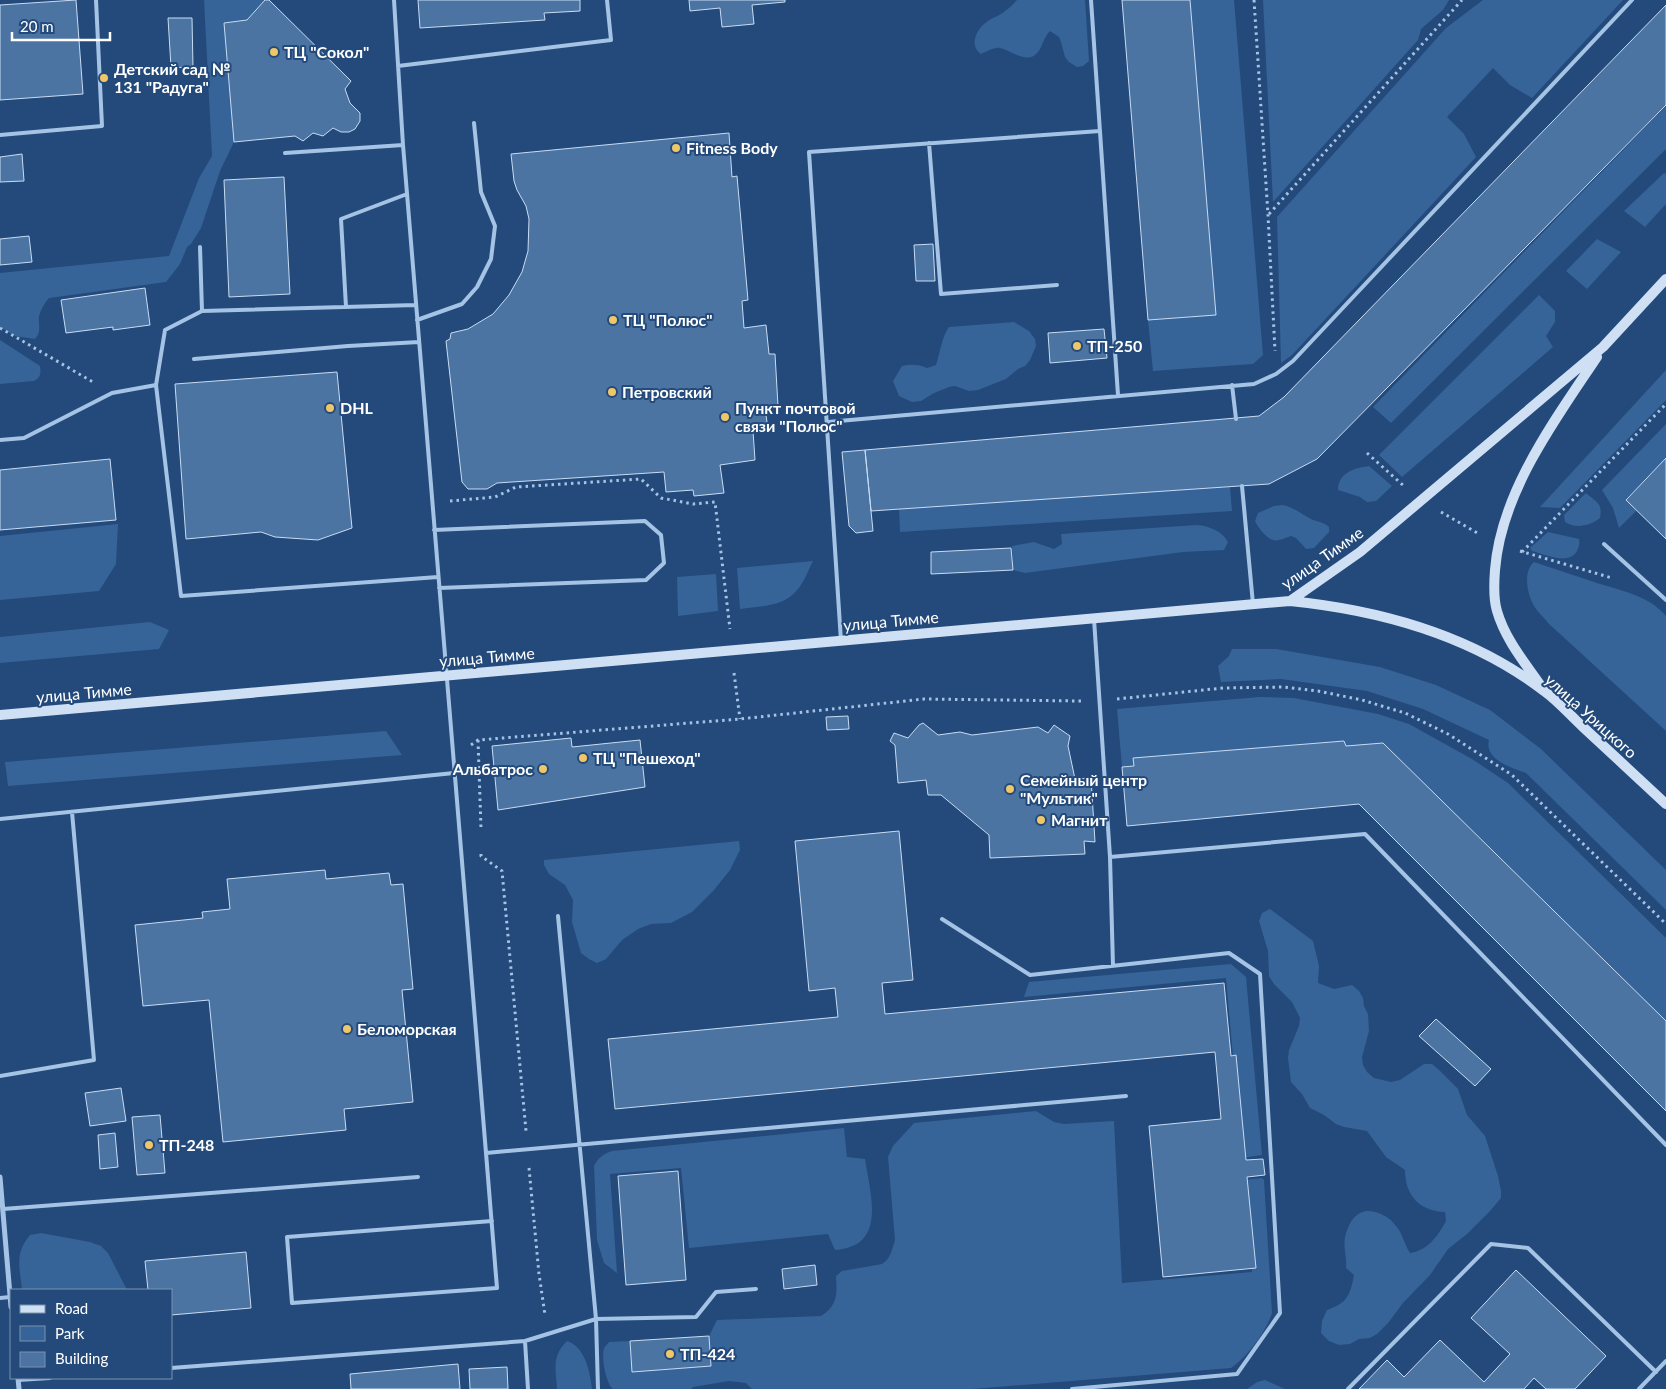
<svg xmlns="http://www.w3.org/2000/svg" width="1666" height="1389" viewBox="0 0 1666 1389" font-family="Lato,sans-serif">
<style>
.green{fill:#366498}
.building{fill:#4b74a3;stroke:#c8dcf4}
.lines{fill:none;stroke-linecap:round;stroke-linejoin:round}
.path{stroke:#a5c3e5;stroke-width:3;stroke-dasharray:2.5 4;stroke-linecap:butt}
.service{stroke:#a5c3e5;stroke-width:4}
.minor{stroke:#a5c3e5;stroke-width:5}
.secondary{stroke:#cfdff4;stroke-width:10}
.poi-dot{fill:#efc769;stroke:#234a7a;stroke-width:2}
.labels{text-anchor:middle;stroke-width:4;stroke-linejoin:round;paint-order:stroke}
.poi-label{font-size:16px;font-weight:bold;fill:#fff;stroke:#234a7a;text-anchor:start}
.street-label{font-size:16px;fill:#fff;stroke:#234a7a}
</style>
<rect width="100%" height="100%" fill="#234a7a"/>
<path class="green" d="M 204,0 L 265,0 L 247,20 L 224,23 L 234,142 L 220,171 L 201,228 L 191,244 L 187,247 L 180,264 L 166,282 L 49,298 C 44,304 41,309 39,316 C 38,325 42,332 35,339 L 15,336 L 0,327 L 0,273 L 169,256 L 199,178 L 212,156 Z
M 1017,0 L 1085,0 L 1089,61 L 1083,66 L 1077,67 L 1069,62 L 1065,57 L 1061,42 L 1059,37 L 1050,31 C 1043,38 1042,50 1035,55 C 1024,63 1011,50 1000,48 C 994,47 986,52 981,54 C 968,45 977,28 988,21 C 993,17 1000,16 1005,11 C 1010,8 1013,4 1017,0 Z
M 1190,0 L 1234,0 L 1263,355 L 1253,364 L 1153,371 L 1148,320 L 1216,315 Z
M 1263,0 L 1449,0 L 1443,10 L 1421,29 L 1418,40 L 1273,202 Z
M 1483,0 L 1623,0 L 1532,98 L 1510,85 L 1493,68 L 1447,117 L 1464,134 L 1476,157 L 1292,355 L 1281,363 L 1277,217 L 1446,28 Z
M 1666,106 L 1666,149 L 1391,423 L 1373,407 Z
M 1664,173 L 1666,174 L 1666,204 L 1645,227 L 1624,211 Z
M 1597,239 L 1621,252 L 1587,289 L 1566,271 Z
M 1539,295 L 1555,311 L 1555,322 L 1546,336 L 1553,347 L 1402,477 L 1379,455 Z
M 1014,322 L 1029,331 L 1035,339 L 1036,346 L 1030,360 L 1025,366 L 1018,369 L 1006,379 L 978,390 L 969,391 L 955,386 L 949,387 L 934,393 L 921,401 L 912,402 L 899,396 L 893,381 L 902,366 C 911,364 918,364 927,368 L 936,365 C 940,353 942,336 949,327 Z
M 0,340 L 40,366 C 41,373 41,377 34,381 L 0,384 Z
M 1666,370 L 1666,400 L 1560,508 L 1540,507 Z
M 1666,424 L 1666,458 L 1626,499 L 1637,510 L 1619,528 L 1613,508 L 1602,490 Z
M 1369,466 L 1392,486 L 1376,501 L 1367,502 L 1360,497 L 1338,490 C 1338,473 1354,468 1369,466 Z
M 1230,487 L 1232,511 L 900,532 L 899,508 Z
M 1586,493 C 1596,502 1603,503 1600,518 C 1590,526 1576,529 1565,522 L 1564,515 Z
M 1282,505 C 1294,507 1301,514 1311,519 C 1317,522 1324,522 1329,527 L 1329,532 L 1314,548 L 1306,549 L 1296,538 L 1291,536 C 1287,537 1284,539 1279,540 C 1269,543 1259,529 1255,521 L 1258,513 L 1274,506 Z
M 118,524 L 116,564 L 99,591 L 0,600 L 0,536 Z
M 1197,525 C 1209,526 1222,531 1228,542 L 1224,550 L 1183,552 L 1025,573 L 1013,570 L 1012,546 L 1034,542 L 1054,549 L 1062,544 L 1061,534 Z
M 1548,532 L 1579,539 C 1580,544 1579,546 1577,551 C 1569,566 1544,554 1532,551 L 1530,548 Z
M 813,561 C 808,570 805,581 798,589 C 784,607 761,606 740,609 L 737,568 Z
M 1534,562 C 1555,569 1576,576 1597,583 C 1622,591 1648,595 1666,616 L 1666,731 L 1548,623 C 1544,617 1536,611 1533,604 C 1527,593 1523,571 1534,562 Z
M 716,574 L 718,611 L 678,616 L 677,577 Z
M 150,622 L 169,630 L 159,649 L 0,663 L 0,637 Z
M 1232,649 L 1276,649 L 1380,667 L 1436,685 L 1490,710 L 1541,749 L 1666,870 L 1666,910 L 1526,773 C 1512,768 1484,760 1489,740 L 1423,709 L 1367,691 L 1281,679 L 1221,682 L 1218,666 L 1229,656 Z
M 1260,697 L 1294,698 L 1378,714 L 1409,724 L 1472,759 L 1508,783 L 1666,938 L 1666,1021 L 1383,743 L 1346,746 L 1343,741 L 1134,758 L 1134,766 L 1122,767 L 1117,709 Z
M 386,731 L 402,755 L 8,786 L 5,762 Z
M 739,841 L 740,850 L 730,870 L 714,890 L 692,912 L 671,923 L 651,924 L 638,929 L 622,940 L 606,959 L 597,963 L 589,959 L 581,953 L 572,922 L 573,900 L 565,885 L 549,874 L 544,865 L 544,860 Z
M 1270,909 L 1313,941 L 1319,966 L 1318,983 L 1334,989 L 1352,985 L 1359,991 L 1363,998 L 1364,1006 L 1368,1014 L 1369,1031 L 1362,1057 L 1363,1065 L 1367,1072 L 1374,1078 L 1391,1082 L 1400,1080 L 1424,1064 L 1432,1064 L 1439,1070 L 1458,1089 L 1467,1115 L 1485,1136 L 1498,1176 L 1501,1191 L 1501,1198 L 1490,1211 L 1467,1234 L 1448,1249 L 1430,1275 L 1403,1303 L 1388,1323 L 1377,1334 L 1370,1338 L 1359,1339 L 1350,1344 L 1339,1345 L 1329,1341 L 1321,1333 L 1322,1321 L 1327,1310 C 1347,1303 1350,1296 1354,1275 L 1346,1268 C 1347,1258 1343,1247 1345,1237 C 1350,1217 1361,1205 1381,1214 C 1387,1217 1392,1220 1396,1226 C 1403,1234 1404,1244 1410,1253 C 1427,1251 1438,1236 1446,1221 L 1445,1212 C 1420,1211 1405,1196 1405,1170 L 1386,1157 L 1367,1131 L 1344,1127 L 1336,1124 L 1324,1115 L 1310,1108 L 1302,1094 L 1291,1082 L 1288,1058 L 1289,1050 L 1299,1026 L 1300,1018 L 1292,1002 L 1274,984 L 1269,976 L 1268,951 L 1259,921 L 1262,913 Z
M 1231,964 L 1246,977 L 1262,1155 L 1242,1158 L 1226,978 L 1024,997 L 1029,982 Z
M 1036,1111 L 1054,1122 L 1064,1124 L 1114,1121 L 1122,1283 L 1252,1272 L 1245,1180 L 1262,1178 L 1264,1180 L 1272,1313 C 1266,1332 1247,1357 1231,1368 L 972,1389 L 752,1389 L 746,1383 L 729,1381 L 693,1387 L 691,1389 L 613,1389 C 606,1383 601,1358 604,1348 C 605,1346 608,1344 609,1342 L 630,1341 L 632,1372 L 711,1366 L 709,1336 L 717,1320 L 821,1316 C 838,1305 837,1294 836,1276 L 842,1271 L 882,1264 L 887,1260 L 891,1253 L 895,1240 L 888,1157 L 893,1146 L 914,1123 Z
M 844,1128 L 847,1157 L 865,1159 C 870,1193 888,1247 835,1250 L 828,1234 L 689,1248 L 681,1168 L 610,1174 L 617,1273 L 604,1263 L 597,1240 L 594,1166 C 598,1158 603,1154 612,1151 Z
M 41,1233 L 90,1242 L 101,1246 L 108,1253 L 127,1290 L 22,1290 C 20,1268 14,1254 30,1235 Z
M 567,1341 C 585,1347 590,1371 592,1389 L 557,1389 C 556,1369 551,1357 567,1341 Z
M 1265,1380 L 1285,1389 L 1247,1389 L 1257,1382 Z"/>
<path class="building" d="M 76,0 L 83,94 L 0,100 L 0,5 Z
M 265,0 L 269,0 L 351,81 L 345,89 L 350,103 L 360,113 L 360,121 L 355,129 L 349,132 L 341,132 L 333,128 L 323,136 L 313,133 L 303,141 L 295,136 L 234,142 L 224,23 L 247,20 Z
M 418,0 L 580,0 L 580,11 L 544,13 L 545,20 L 420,28 Z
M 689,0 L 785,0 L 785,2 L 752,5 L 754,24 L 722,27 L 720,8 L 690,11 Z
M 1122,0 L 1190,0 L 1216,315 L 1148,320 Z
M 1666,5 L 1666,105 L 1317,459 L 1269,484 L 871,511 L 865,450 L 1259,416 L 1284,397 Z
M 168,18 L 192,18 L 193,68 L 171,67 Z
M 729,133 L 732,177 L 737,176 L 748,300 L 742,301 L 744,328 L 766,325 L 769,354 L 775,354 L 778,406 L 765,408 L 768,429 L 753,431 L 755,460 L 720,465 L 724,493 L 694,496 L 693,490 L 666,492 L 664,472 L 497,483 L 487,489 L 468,489 L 462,482 L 446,341 L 450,339 L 451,333 L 468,329 L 493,314 L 509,295 L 522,272 L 528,251 L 529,219 L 526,206 L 517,190 L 514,181 L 511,154 Z
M 22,154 L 24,181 L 0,182 L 0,157 Z
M 284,177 L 290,294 L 229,297 L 224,180 Z
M 29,236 L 32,262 L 0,265 L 0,239 Z
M 933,244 L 935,281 L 916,281 L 914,245 Z
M 145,288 L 150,325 L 113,330 L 113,327 L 66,333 L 61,300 Z
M 1104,329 L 1107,358 L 1050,363 L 1048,333 Z
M 337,372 L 352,528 L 318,540 L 275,537 L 261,532 L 186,539 L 175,384 Z
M 865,450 L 873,531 L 856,533 L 849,526 L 842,452 Z
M 1666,458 L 1666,539 L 1626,500 Z
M 110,459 L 116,520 L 0,530 L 0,470 Z
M 1011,548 L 1013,570 L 931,574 L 931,552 Z
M 848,716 L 849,729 L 827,730 L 826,717 Z
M 923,723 L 938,735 L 960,732 L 972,735 L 1038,727 L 1048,733 L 1054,725 L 1070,736 L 1068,746 L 1075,779 L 1091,778 L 1095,842 L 1084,841 L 1085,854 L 990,858 L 989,835 L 941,795 L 928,795 L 926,780 L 898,783 L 895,745 L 890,741 L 894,733 L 908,738 L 919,725 Z
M 571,738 L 572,747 L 640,740 L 645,787 L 498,810 L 492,746 Z
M 1344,741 L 1346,746 L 1383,743 L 1666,1021 L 1666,1111 L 1359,804 L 1127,826 L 1122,767 L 1134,766 L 1133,758 Z
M 899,831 L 913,980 L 882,983 L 885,1014 L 1224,983 L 1231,1056 L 1236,1055 L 1246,1160 L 1263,1159 L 1265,1175 L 1247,1177 L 1256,1268 L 1163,1277 L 1149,1126 L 1221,1119 L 1215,1052 L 615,1109 L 608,1039 L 838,1017 L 835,988 L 809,991 L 795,841 Z
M 325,870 L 326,879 L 389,873 L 391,885 L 403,884 L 413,989 L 402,990 L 413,1102 L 344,1109 L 346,1130 L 223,1142 L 209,1000 L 143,1006 L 135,925 L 203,918 L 202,912 L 230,909 L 227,879 Z
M 1436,1019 L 1491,1069 L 1475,1086 L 1419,1036 Z
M 121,1088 L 126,1121 L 90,1126 L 85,1093 Z
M 160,1115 L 165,1173 L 137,1175 L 132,1117 Z
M 115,1133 L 118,1167 L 100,1169 L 98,1135 Z
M 678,1171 L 686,1280 L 626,1285 L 618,1176 Z
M 246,1252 L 251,1308 L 171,1315 L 171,1290 L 148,1290 L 145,1261 Z
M 815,1265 L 817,1285 L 784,1289 L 782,1269 Z
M 1516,1270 L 1606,1356 L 1575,1389 L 1546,1389 L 1534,1378 L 1524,1389 L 1359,1389 L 1387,1360 L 1404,1377 L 1440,1340 L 1484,1382 L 1510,1354 L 1471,1318 Z
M 709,1336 L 711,1366 L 632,1372 L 630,1341 Z
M 458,1364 L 460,1389 L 351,1389 L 350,1374 Z
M 507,1367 L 508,1389 L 470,1389 L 469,1369 Z"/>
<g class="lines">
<path class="path" d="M 1254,0 L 1268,215 L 1275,351
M 1269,214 L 1462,0
M 0,328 L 93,382
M 1367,453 L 1405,487
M 450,501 L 495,497 L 516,487 L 641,479 L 661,498 L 693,504 L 715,502 L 730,629
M 1441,512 L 1479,534
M 1520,551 L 1612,578
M 1522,552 L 1666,404
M 734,673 L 740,719
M 1117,699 L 1223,688 L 1284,687 L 1318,691 L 1362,700 L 1405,713 L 1448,734 L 1512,775 L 1666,924
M 478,740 L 481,828
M 471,745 L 478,740 L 740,719 L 924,699 L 1081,701
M 481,854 L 481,856 L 502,871 L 526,1131
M 529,1168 L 539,1274 L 545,1315"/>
<path class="service" d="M 394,0 L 403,145 L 486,1153 L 497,1288 L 292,1303 L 287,1237 L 492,1221
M 1091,0 L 1118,395
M 398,66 L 611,40 L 607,0
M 0,135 L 102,126 L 96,0
M 929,143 L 941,294 L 1057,285
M 285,153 L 403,145
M 200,247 L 202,311 L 416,305
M 346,307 L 341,219 L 407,194
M 417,320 L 462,304 L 477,287 L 491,259 L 495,226 L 481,192 L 474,123
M 194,359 L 348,346 L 419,342
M 156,385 L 181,596 L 438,577
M 1232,385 L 1236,419
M 828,422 L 1254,384 L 1276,374 L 1293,361 L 1632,0
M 0,440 L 24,438 L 112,393 L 156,385 L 165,330 L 202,311
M 1242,486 L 1253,604
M 434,530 L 645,521 L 661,535 L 664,563 L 646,580 L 439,588
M 1604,544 L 1666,600
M 1094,619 L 1110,857 L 1365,834 L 1666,1145
M 841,641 L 809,152 L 1100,131
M 0,819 L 454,773
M 1110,857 L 1113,966
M 558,916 L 596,1319 L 598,1389
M 942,919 L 1030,975 L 1229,953 L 1260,974 L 1280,1313 L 1237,1374 L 1072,1389
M 0,1076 L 94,1060 L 72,812
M 486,1153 L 1126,1096
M 3,1209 L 418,1177
M 0,1298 L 10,1297
M 525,1341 L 528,1389
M 171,1368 L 525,1341 L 596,1319 L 696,1317 L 716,1292 L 756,1289
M 18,1380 L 50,1378
M 1348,1389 L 1491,1244 L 1528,1248 L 1656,1372
M 1639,1389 L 1666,1361"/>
<path class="minor" d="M 0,1177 L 11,1307
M 18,1378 L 19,1389"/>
<path class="secondary" d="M 1290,601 C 1379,610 1471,635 1544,691 C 1558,701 1570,715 1583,727 C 1611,753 1638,778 1666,804
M 1541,686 C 1525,663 1505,639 1497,611 C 1493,598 1494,583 1495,570 C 1501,492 1555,420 1597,357
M 0,715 L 1290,601 L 1360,552 L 1603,347 L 1666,279"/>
</g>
<g class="poi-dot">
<circle cx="274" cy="52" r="5"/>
<circle cx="104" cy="78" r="5"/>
<circle cx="676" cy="148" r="5"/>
<circle cx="613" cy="320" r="5"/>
<circle cx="1077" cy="346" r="5"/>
<circle cx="612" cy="392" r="5"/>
<circle cx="330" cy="408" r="5"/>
<circle cx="725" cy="417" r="5"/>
<circle cx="583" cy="758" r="5"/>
<circle cx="543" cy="769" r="5"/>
<circle cx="1010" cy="789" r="5"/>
<circle cx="1041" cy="820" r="5"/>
<circle cx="347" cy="1029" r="5"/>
<circle cx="149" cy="1145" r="5"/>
<circle cx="670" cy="1354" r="5"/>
</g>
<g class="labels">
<g class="poi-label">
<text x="284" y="58">ТЦ "Сокол"</text>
<text x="114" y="75">Детский сад №<tspan x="114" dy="18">131 "Радуга"</tspan></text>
<text x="686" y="154">Fitness Body</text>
<text x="623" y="326">ТЦ "Полюс"</text>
<text x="1087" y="352">ТП-250</text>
<text x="622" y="398">Петровский</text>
<text x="340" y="414">DHL</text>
<text x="735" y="414">Пункт почтовой<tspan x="735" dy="18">связи "Полюс"</tspan></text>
<text x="593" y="764">ТЦ "Пешеход"</text>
<text x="533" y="775" text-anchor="end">Альбатрос</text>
<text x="1020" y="786">Семейный центр<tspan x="1020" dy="18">"Мультик"</tspan></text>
<text x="1051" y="826">Магнит</text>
<text x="357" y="1035">Беломорская</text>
<text x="159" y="1151">ТП-248</text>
<text x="680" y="1360">ТП-424</text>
</g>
<g class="street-label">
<text transform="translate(1322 558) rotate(-35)" y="6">улица Тимме</text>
<text transform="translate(891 621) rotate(-5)" y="6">улица Тимме</text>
<text transform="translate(487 657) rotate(-5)" y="6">улица Тимме</text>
<text transform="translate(84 693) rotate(-5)" y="6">улица Тимме</text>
<text transform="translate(1591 716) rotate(42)" y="6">улица Урицкого</text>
</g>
</g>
<rect x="10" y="1289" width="162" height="90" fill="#234a7a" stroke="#7b92af"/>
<rect x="20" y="1305" width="25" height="8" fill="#cfdff4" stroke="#7b92af"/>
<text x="55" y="1314" font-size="15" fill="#ffffff">Road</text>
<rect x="20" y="1326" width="25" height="15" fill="#366498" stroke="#7b92af"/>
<text x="55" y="1339" font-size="15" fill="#ffffff">Park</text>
<rect x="20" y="1352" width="25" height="15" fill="#4b74a3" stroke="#7b92af"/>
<text x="55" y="1364" font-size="15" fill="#ffffff">Building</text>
<path d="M12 32v8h98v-8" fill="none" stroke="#ffffff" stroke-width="2.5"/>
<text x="20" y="32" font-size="15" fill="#ffffff" stroke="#234a7a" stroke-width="4" paint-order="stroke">20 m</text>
</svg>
